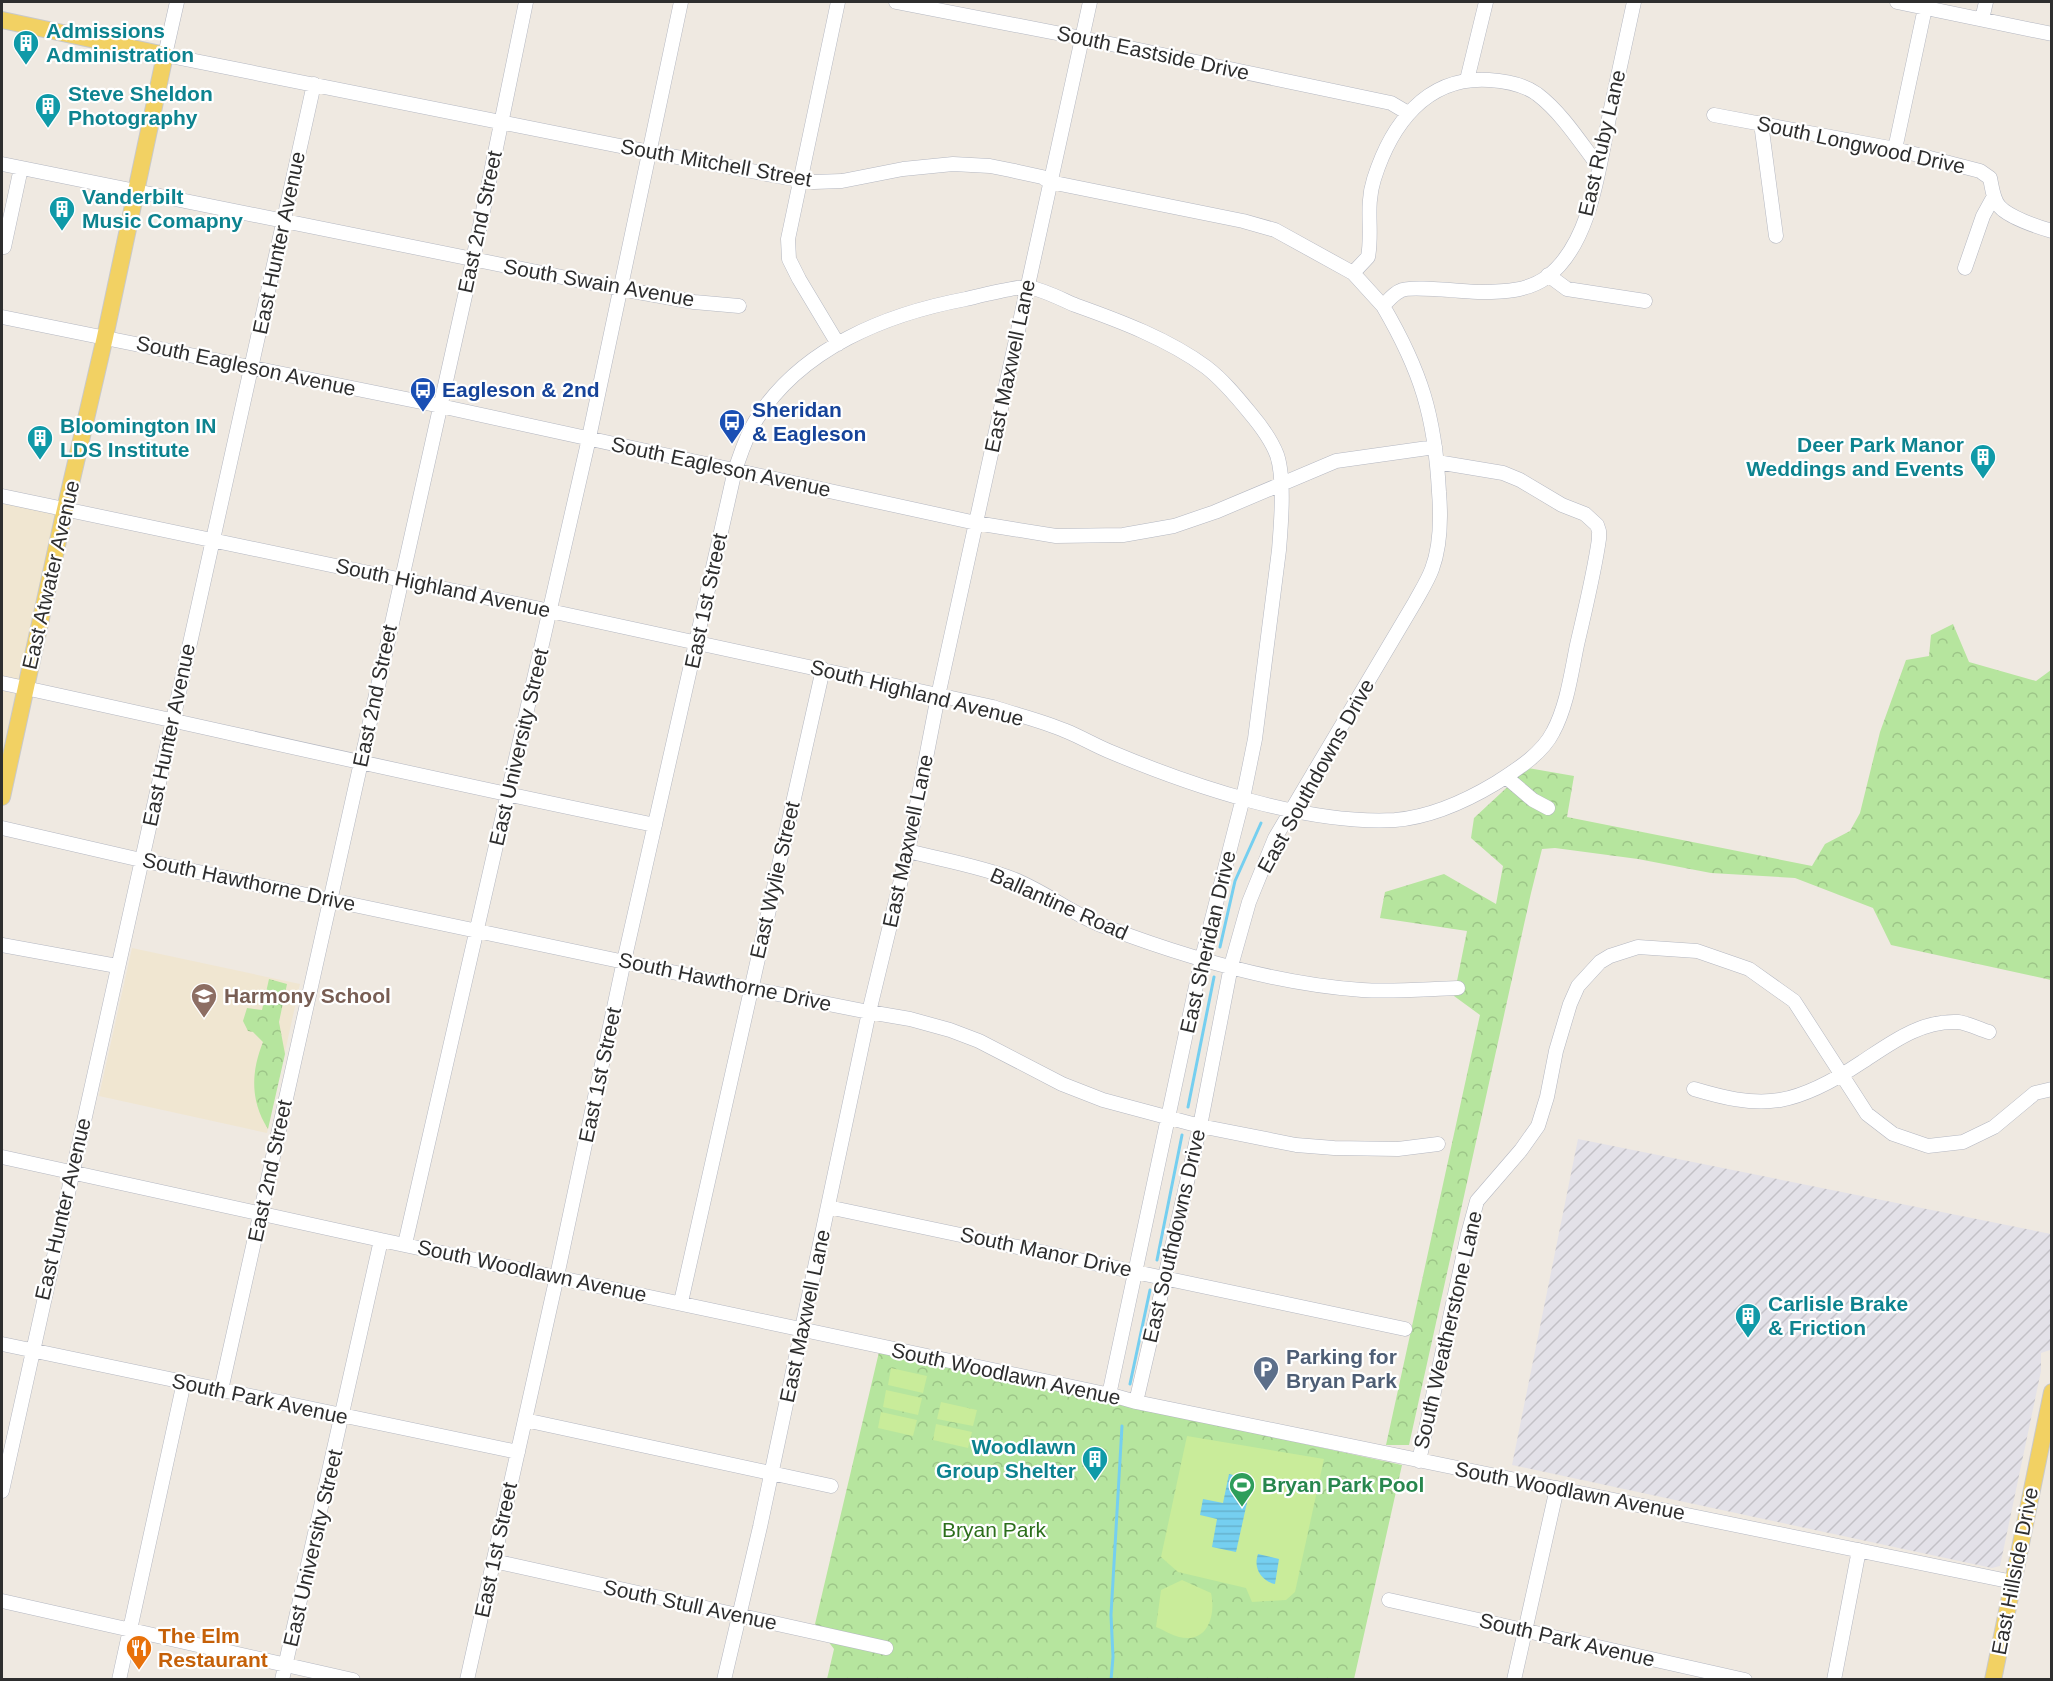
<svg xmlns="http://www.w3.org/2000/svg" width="2053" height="1681" viewBox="0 0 2053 1681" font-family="Helvetica,sans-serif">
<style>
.industrial{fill:url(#industrial-furrows)}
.education{fill:#f0e6d1}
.forest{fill:url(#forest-crowns)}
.pitch{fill:#c9ec9a}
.water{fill:url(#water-rules)}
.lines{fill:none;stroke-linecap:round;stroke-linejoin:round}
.stream{stroke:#75cff0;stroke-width:3}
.minor-casing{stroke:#b4b7c1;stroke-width:15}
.major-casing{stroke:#c9c9c9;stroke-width:18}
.minor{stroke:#fff;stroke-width:14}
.major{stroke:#f2d163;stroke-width:16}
.labels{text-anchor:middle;stroke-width:4.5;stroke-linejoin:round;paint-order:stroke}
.culture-label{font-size:21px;font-weight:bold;fill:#0d838f;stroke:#fff;text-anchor:start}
.street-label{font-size:21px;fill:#2e2e2e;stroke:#fff}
.transit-label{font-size:21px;font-weight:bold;fill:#164399;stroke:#fff;text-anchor:start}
.education-label{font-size:21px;font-weight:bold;fill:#785e54;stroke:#fff;text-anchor:start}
.service-label{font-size:21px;font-weight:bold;fill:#4e5e75;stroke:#fff;text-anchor:start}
.leisure-label{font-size:21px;font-weight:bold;fill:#27864d;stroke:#fff;text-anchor:start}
.park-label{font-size:21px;fill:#2c6e1b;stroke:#fff}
.food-label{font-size:21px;font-weight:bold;fill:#c56008;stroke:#fff;text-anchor:start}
</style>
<defs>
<pattern id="industrial-furrows" width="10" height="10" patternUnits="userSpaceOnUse" patternTransform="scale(1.5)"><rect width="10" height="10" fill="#e3e1e8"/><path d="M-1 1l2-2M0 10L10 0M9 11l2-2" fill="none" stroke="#c3c1c7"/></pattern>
<pattern id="forest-crowns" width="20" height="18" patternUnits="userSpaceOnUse" patternTransform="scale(1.5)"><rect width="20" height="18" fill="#b6e59e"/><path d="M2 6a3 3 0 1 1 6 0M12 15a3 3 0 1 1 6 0" fill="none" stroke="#9dc588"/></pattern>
<pattern id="water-rules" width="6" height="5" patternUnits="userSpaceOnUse" patternTransform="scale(1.5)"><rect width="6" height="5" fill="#75cff0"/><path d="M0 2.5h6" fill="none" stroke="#66b2ce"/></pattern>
</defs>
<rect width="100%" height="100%" fill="#efe9e1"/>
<path class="industrial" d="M 1578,1139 L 2051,1234 L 2051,1345 L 2050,1350 L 2041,1353 L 2041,1371 L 2000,1566 L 1992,1568 L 1512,1465 Z"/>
<path class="education" d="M 2,500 L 61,512 L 2,778 Z
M 132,948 L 300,984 L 267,1133 L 99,1096 Z"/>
<path class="forest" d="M 1953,624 L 1969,662 L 2036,681 L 2051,670 L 2051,980 L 1891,945 L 1873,908 L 1795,878 L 1711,873 L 1638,859 L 1555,848 L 1542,849 L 1531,893 L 1409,1445 L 1386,1445 L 1480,1015 L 1454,996 L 1467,931 L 1380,918 L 1385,892 L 1444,874 L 1496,904 L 1503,866 L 1471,838 L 1474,818 L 1528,768 L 1574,776 L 1567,817 L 1812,866 L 1825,844 L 1850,831 L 1860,813 L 1880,732 L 1906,660 L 1929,656 L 1931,635 Z
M 269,979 L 287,984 L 279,1022 L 285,1054 L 268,1129 C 250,1101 251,1072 263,1042 L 253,1032 L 248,1031 L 243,1021 L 247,1008 L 262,1010 Z
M 879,1352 L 1402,1465 L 1354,1679 L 827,1679 L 834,1649 L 815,1624 Z"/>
<path class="pitch" d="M 891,1368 L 927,1376 L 923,1393 L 888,1385 Z
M 886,1390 L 922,1398 L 918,1415 L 883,1407 Z
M 941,1402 L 977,1410 L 973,1426 L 937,1419 Z
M 881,1412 L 917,1420 L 913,1436 L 878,1428 Z
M 936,1424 L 972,1432 L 968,1448 L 933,1440 Z
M 1187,1436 L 1324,1459 L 1295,1592 L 1286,1600 L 1252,1602 L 1246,1588 L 1178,1572 L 1161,1557 Z
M 1182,1580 L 1211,1593 C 1216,1615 1208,1644 1179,1637 C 1171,1635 1164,1630 1156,1627 L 1161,1590 Z"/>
<path class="water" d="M 1229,1474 L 1252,1480 L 1236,1552 L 1212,1547 L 1217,1519 L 1200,1515 L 1203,1499 L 1223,1503 Z
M 1258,1554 L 1279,1559 L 1275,1584 C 1261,1581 1253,1568 1258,1554 Z"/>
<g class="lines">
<path class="stream" d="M 1220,947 L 1235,881 L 1261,823
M 1188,1107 L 1214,977
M 1157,1260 L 1182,1135
M 1130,1384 L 1150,1290
M 1111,1680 L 1113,1657 L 1111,1615 L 1122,1426"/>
<g class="minor-casing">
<path id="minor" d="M 177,2 L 165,55 L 650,152 L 799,180 L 814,182 L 842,181 L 903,169 L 953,164 L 990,166 L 1010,170 L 1042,177 L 1050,182 L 1243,221 L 1275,230 L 1353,273 L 1383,306 C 1388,301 1393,294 1400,291 C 1409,285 1465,292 1481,292 C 1504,292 1528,291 1547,277 C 1592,243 1599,165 1610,113 C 1618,76 1626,39 1634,2
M 838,2 L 788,239 L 789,259 L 799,279 L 838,344
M 896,2 L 1082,38 L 1391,103 L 1408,113
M 1897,2 L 2052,34
M 1982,19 L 1986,2
M 1467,80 L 1486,2
M 1714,115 L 1895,149 L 1980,171 L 1990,178 C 1992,187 1993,199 1999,206 C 2008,217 2038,227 2052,231
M 1761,123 L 1776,236
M 1895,149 L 1925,8
M 2,164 L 621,289 L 694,302 L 739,306
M 4,247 L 21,168
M 1965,268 L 1983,216 L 1994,196
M 1353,273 L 1368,257 C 1373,231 1365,207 1374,179 C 1391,125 1426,76 1489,80 C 1505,81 1523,84 1537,94 C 1562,113 1580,142 1599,167
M 1548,275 L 1567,289 L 1645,301
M 2,317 L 431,404 L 976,523 L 1056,536 L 1123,535 L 1174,526 L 1215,512 L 1336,461 L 1435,447
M 2,496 L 550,611 L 993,707 C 1017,715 1043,721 1066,731 C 1081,737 1096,746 1111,752 C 1192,786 1307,825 1395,820 C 1432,817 1466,801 1496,783 C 1516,770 1542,754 1553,732 C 1567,706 1571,674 1577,645 C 1585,610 1594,574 1599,539 L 1599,531 L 1597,525 L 1585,514 L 1562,505 L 1520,480 L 1503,473 L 1437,462
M 2,683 C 220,730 437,781 655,825
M 1506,777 L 1533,800 L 1548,808
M 2,828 L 141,860 L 757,990 L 869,1012 L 910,1019 L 950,1030 L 979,1041 L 1062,1084 L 1103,1100 L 1200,1126 L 1296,1145 L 1334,1148 L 1398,1149 L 1438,1144
M 908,851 C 943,860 979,866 1013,879 C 1046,892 1073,915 1106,927 C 1185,957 1277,984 1362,990 C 1394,992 1426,989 1458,988
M 2,945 L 117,966
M 1694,1089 C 1721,1097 1751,1105 1780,1100 C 1809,1095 1838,1078 1862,1062 C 1891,1043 1921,1020 1958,1022 C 1968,1023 1979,1029 1989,1032
M 2,1157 L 381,1240 L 1115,1396 L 1136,1402 L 2013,1582
M 828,1207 L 1405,1329
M 405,1244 L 587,447 L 681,2
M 681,1302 L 823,669
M 2,1344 L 518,1452
M 221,1390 L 473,260 L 526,2
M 1136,1402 L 1200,1126 L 1231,966 L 1249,902 L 1275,838 L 1415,602 C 1421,591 1428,580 1432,569 C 1441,545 1441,517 1439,492 C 1435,416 1421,371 1383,306
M 525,1420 L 831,1486
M 1419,1461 L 1468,1234 L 1477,1201 L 1521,1150 L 1538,1126 L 1547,1097 L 1556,1051 L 1570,1004 L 1578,986 L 1600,962 L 1610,956 L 1638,947 L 1697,951 L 1749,969 L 1794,1001 L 1867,1114 L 1893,1134 L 1928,1146 L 1963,1142 L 1994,1127 L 2035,1093 L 2052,1089
M 2,1491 L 314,84
M 494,1561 L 886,1648
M 1389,1600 L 1745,1680
M 2,1601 L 353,1680
M 119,1680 L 184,1382
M 282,1680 L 381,1240
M 467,1680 L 557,1276 L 622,970 L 735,470 C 741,453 746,436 756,420 C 801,348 886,314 966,299 C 979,296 1019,286 1028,287 C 1044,290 1061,299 1075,305 C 1120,321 1168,339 1206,367 C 1223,380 1237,397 1250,413 C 1261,426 1271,439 1277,455 C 1285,479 1281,525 1279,550 L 1255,739 L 1243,798 L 1202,958 L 1109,1395
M 724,1680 L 760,1527 L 869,1012 L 908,851 L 938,696 L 1090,2
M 1514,1680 L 1557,1488
M 1834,1680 L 1859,1550"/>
</g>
<g class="major-casing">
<path id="major" d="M 2,20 L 165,55 L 105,337 L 63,518 L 2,797
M 1993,1680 L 2052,1392"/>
</g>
<use href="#minor" class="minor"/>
<use href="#major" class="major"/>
</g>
<defs>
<g id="building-pin" transform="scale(1.35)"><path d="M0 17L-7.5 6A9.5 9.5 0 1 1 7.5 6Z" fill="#0f9aa8" stroke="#fff"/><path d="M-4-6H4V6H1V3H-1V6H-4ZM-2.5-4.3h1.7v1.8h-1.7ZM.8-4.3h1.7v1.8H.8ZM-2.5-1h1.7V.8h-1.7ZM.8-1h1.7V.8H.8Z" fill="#fff"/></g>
<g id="bus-pin" transform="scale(1.35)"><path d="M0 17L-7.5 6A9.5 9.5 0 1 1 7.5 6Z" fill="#1a4fb4" stroke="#fff"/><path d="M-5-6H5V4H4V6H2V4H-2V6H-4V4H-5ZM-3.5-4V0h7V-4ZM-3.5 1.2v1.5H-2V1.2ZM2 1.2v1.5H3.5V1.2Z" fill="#fff"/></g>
<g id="school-pin" transform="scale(1.35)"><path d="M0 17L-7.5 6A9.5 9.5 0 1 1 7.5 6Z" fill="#8d6e63" stroke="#fff"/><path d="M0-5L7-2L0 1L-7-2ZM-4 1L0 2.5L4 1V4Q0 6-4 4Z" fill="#fff"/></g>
<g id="parking-pin" transform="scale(1.35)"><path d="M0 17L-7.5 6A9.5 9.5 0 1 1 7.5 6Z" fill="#5c6f8a" stroke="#fff"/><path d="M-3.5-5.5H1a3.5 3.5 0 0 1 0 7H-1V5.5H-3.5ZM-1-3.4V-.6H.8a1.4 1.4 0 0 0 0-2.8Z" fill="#fff"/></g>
<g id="stadium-pin" transform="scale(1.35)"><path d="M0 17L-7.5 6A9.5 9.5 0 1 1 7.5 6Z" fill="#2e9e5b" stroke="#fff"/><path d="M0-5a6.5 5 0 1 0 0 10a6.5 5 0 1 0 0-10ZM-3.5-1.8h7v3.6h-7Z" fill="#fff"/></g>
<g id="restaurant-pin" transform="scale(1.35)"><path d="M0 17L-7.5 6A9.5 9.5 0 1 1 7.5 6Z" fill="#e8710a" stroke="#fff"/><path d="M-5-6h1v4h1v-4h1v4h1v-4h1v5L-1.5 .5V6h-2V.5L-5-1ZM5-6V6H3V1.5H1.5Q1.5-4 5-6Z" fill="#fff"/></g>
</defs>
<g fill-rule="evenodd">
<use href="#building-pin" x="26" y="43"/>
<use href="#building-pin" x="48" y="106"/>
<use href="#building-pin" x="62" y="209"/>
<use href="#bus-pin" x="423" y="390"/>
<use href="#bus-pin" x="732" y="422"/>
<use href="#building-pin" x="40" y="438"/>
<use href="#building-pin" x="1983" y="457"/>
<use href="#school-pin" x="204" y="996"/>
<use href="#building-pin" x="1748" y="1316"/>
<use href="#parking-pin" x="1266" y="1369"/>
<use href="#building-pin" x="1095" y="1459"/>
<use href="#stadium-pin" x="1242" y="1485"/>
<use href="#restaurant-pin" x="139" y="1648"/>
</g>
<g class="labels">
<g class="culture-label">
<text x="46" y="38">Admissions<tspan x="46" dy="24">Administration</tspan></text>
<text x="68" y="101">Steve Sheldon<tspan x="68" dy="24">Photography</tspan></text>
<text x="82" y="204">Vanderbilt<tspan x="82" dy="24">Music Comapny</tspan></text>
<text x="60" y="433">Bloomington IN<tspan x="60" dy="24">LDS Institute</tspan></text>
<text x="1964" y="452" text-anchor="end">Deer Park Manor<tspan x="1964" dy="24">Weddings and Events</tspan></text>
<text x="1768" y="1311">Carlisle Brake<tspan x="1768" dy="24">&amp; Friction</tspan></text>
<text x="1076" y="1454" text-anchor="end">Woodlawn<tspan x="1076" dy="24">Group Shelter</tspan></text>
</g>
<g class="street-label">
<text transform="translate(1153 53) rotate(12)" y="7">South Eastside Drive</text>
<text transform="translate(1602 143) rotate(-77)" y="7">East Ruby Lane</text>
<text transform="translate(1861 145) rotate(12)" y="7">South Longwood Drive</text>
<text transform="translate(716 163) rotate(10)" y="7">South Mitchell Street</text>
<text transform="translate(480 222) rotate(-78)" y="7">East 2nd Street</text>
<text transform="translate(279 243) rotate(-78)" y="7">East Hunter Avenue</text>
<text transform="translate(599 283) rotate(10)" y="7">South Swain Avenue</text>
<text transform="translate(246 366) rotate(12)" y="7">South Eagleson Avenue</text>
<text transform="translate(1010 366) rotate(-78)" y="7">East Maxwell Lane</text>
<text transform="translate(721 467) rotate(12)" y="7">South Eagleson Avenue</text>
<text transform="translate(51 575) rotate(-77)" y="7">East Atwater Avenue</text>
<text transform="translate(443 588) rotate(12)" y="7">South Highland Avenue</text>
<text transform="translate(706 601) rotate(-78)" y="7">East 1st Street</text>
<text transform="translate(917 693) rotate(14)" y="7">South Highland Avenue</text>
<text transform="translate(375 696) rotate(-78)" y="7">East 2nd Street</text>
<text transform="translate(169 735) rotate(-78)" y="7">East Hunter Avenue</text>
<text transform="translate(519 747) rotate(-77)" y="7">East University Street</text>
<text transform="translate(1316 776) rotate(-61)" y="7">East Southdowns Drive</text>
<text transform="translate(908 841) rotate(-78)" y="7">East Maxwell Lane</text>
<text transform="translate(775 880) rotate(-77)" y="7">East Wylie Street</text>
<text transform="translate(249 882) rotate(12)" y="7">South Hawthorne Drive</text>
<text transform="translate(1059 904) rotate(24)" y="7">Ballantine Road</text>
<text transform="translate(1208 942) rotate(-77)" y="7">East Sheridan Drive</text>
<text transform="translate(725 982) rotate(12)" y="7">South Hawthorne Drive</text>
<text transform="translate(600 1075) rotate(-78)" y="7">East 1st Street</text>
<text transform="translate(270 1171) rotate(-78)" y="7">East 2nd Street</text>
<text transform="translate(63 1209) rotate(-77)" y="7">East Hunter Avenue</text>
<text transform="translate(1174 1236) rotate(-77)" y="7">East Southdowns Drive</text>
<text transform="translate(1046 1252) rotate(12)" y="7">South Manor Drive</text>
<text transform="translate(532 1271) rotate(12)" y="7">South Woodlawn Avenue</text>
<text transform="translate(805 1316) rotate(-78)" y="7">East Maxwell Lane</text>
<text transform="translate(1448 1330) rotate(-77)" y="7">South Weatherstone Lane</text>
<text transform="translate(1006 1374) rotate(12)" y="7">South Woodlawn Avenue</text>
<text transform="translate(260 1399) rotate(12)" y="7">South Park Avenue</text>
<text transform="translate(1570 1491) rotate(11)" y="7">South Woodlawn Avenue</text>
<text transform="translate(313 1548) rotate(-77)" y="7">East University Street</text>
<text transform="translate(496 1550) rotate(-78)" y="7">East 1st Street</text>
<text transform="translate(2015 1571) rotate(-79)" y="7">East Hillside Drive</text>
<text transform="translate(690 1605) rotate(12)" y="7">South Stull Avenue</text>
<text transform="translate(1567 1640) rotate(13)" y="7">South Park Avenue</text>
</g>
<g class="transit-label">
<text x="442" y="397">Eagleson &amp; 2nd</text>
<text x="752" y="417">Sheridan<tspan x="752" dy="24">&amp; Eagleson</tspan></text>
</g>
<g class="education-label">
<text x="224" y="1003">Harmony School</text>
</g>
<g class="service-label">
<text x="1286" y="1364">Parking for<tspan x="1286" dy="24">Bryan Park</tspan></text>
</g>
<g class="leisure-label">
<text x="1262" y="1492">Bryan Park Pool</text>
</g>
<g class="park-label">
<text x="994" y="1537">Bryan Park</text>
</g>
<g class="food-label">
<text x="158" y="1643">The Elm<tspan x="158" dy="24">Restaurant</tspan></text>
</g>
</g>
<rect width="2053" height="1681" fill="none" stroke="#2e2e2e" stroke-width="6"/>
</svg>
